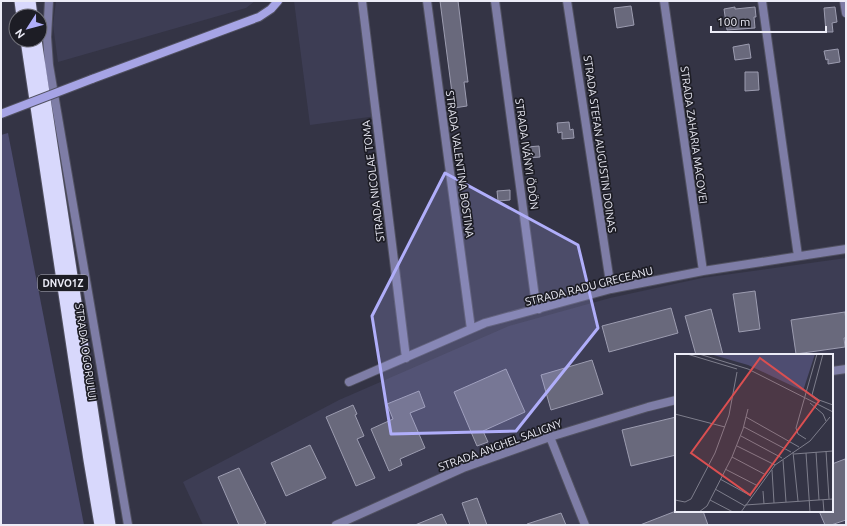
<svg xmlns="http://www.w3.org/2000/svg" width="847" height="526" viewBox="0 0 847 526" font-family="Ubuntu,sans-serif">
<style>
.built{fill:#3d3d54;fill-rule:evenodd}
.green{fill:#4e4d71}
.building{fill:#69697c;stroke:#9c9cb0}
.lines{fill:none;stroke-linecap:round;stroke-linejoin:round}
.minor-casing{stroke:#515161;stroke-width:10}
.secondary-casing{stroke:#515161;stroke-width:10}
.trunk-casing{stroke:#515161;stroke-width:13}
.minor{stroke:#7e7da6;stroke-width:8}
.secondary{stroke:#a6a4e5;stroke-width:8}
.trunk{stroke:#d8d8fc;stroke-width:11}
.secondary-bridge-casing{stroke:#515161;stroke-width:10;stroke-linecap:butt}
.secondary-bridge{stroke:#a6a4e5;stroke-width:8}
.marked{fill:#b0aefa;fill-opacity:0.2;stroke:#b0aefa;stroke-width:3;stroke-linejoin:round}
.labels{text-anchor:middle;stroke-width:3.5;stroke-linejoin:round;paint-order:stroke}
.shield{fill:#1d1d25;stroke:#aeaeb8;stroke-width:1}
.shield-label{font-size:10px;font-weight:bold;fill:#ececf7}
.street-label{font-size:11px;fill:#ececf7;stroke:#1d1d25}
.inset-road{fill:none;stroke:#7e7e8c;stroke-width:1}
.view{fill:#da4f51;fill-opacity:0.15;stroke:#da4f51;stroke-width:2}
.inset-edge{fill:none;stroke:#ececf7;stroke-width:2}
</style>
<rect width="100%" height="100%" fill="#343445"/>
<path class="built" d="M 56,1 L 255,1 L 246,8 L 58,62 L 53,25 Z
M 294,1 L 362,1 L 377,116 L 310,125 Z
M 846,258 L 846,525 L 203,525 L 183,482 L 339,400 L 509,326 L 610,298 L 702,278 ZM 676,355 L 832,355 L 832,511 L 676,511 Z"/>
<path class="green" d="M 8,133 L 84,525 L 1,525 L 1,135 Z"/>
<path class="building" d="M 440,1 L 458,1 L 468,82 L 464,82 L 467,106 L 454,108 Z
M 631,6 L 634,25 L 617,28 L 614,8 Z
M 735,7 L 735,9 L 755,7 L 756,17 L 754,17 L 755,28 L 727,30 L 724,9 Z
M 835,7 L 837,22 L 832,23 L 833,32 L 826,32 L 824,8 Z
M 749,44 L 751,58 L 735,60 L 733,47 Z
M 838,49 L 840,62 L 828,64 L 828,59 L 826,60 L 824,51 Z
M 745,72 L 758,72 L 759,90 L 745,91 Z
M 569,122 L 570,130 L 573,129 L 574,138 L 562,139 L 562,132 L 558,133 L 557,123 Z
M 539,146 L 540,157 L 528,158 L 527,147 Z
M 510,190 L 510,200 L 498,201 L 497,191 Z
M 755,291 L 760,329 L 739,332 L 733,294 Z
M 671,308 L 678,333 L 609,352 L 602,326 Z
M 711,309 L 723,355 L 696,355 L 685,316 Z
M 845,312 L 846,321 L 846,338 L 844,338 L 845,347 L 796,354 L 791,320 Z
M 592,360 L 603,394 L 551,410 L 541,375 Z
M 506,369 L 525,412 L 483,431 L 488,442 L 477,446 L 454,392 Z
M 419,391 L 425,407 L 410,413 L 425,448 L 400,459 L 402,465 L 389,471 L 371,429 L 393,419 L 387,404 Z
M 353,405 L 357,414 L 355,415 L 364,436 L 357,439 L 375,478 L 356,486 L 326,417 Z
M 676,417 L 676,455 L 631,466 L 622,430 Z
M 310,445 L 326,478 L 286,496 L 271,463 Z
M 845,459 L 846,463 L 846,520 L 831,525 L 825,525 L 819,511 L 832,511 L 832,464 Z
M 239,468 L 266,523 L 262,525 L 239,525 L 218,477 Z
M 477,498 L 487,525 L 470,525 L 462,503 Z
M 676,511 L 703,511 L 708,525 L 640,525 Z
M 561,513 L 566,525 L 527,525 L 527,524 Z
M 442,514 L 447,525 L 415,525 Z"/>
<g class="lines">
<g class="minor-casing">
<path id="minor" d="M 49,1 L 47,37 L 49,65 L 128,525
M 362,1 L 406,358
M 427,1 L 471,329
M 495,1 L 536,305 L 539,309
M 567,1 L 611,289
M 664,1 L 703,271
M 762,1 L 798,256
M 844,1 L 846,13
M 832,371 L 846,369
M 349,382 L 485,323 L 611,289 L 703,271 L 846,249
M 550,437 L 585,525
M 336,525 L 463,468 L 550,437 L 648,407 L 676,400"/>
</g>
<g class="secondary-casing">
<path id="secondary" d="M 92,79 L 259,17 L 271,9 L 278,1"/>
</g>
<g class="trunk-casing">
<path id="trunk" d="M 20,1 L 22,16
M 30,1 L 32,16
M 26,40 L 89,460 L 100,525
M 36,40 L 110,525"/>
</g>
<use href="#minor" class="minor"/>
<use href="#secondary" class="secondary"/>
<use href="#trunk" class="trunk"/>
<g class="secondary-bridge-casing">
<path id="secondary-bridge" d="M 1,114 L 92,79"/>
</g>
<use href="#secondary-bridge" class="secondary-bridge"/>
</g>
<path class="marked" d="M 445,173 L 578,245 L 598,328 L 516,431 L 391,434 L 372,316 Z"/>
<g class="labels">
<rect class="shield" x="38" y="275" width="50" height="16" rx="3"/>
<g class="shield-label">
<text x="63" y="287">DNVO1Z</text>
</g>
<g class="street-label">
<text transform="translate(694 135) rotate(82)" y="4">STRADA ZAHARIA MACOVEI</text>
<text transform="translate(600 144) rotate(82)" y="4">STRADA STEFAN AUGUSTIN DOINAS</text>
<text transform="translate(527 154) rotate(82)" y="4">STRADA IVÁNYI ÖDÖN</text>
<text transform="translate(460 164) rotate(82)" y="4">STRADA VALENTINA BOSTINA</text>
<text transform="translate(373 181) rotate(-97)" y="4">STRADA NICOLAE TOMA</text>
<text transform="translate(589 286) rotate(-14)" y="4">STRADA RADU GRECEANU</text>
<text transform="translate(86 352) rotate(82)" y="4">STRADA OGORULUI</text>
<text transform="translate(500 445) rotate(-20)" y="4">STRADA ANGHEL SALIGNY</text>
</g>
</g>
<g transform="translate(675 354)">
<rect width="158" height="158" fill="#343445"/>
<path d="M 35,0 L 140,0 L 128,37 L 73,11 Z" fill="#4e4d71"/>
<path class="inset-road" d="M 12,0 L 62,15M 24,0 L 73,15 L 158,58M 148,0 L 137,41 L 144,46 L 158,51M 135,49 L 148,60 L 151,67M 0,60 L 50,73M 71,63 L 124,93M 69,73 L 116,98M 66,82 L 107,104M 131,85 L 123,80 L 121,74 L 142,0M 62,92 L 100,111M 151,97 L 154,145M 118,98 L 123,147M 141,98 L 144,146M 131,99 L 135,158M 119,100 L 158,97M 57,103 L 91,121M 108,106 L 111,148M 50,115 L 83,132M 97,116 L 99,149M 45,125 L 76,142M 40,135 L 70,152M 88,137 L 89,150M 0,146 L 10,148 L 16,145 L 40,99 L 54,61 L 62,18M 35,146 L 58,158M 148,146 L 149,158M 70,151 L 158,145M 24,158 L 32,152 L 57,103 L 68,75 L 73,55M 66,158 L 100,111 L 135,87 L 155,63"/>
<path class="view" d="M 85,4 L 144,47 L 75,141 L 16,99 Z"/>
<rect width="158" height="158" class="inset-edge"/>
</g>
<rect width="847" height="526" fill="none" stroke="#ececf7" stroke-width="4"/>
<g transform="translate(28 28) rotate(234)"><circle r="19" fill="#1d1d25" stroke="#707079"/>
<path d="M0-3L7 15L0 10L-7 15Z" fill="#b0aefa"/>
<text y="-6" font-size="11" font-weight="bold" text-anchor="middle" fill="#ececf7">N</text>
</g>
<path d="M711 26v6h115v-6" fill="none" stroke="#ececf7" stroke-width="2"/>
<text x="717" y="26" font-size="12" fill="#ececf7" stroke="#1d1d25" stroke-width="3" paint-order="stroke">100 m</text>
</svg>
